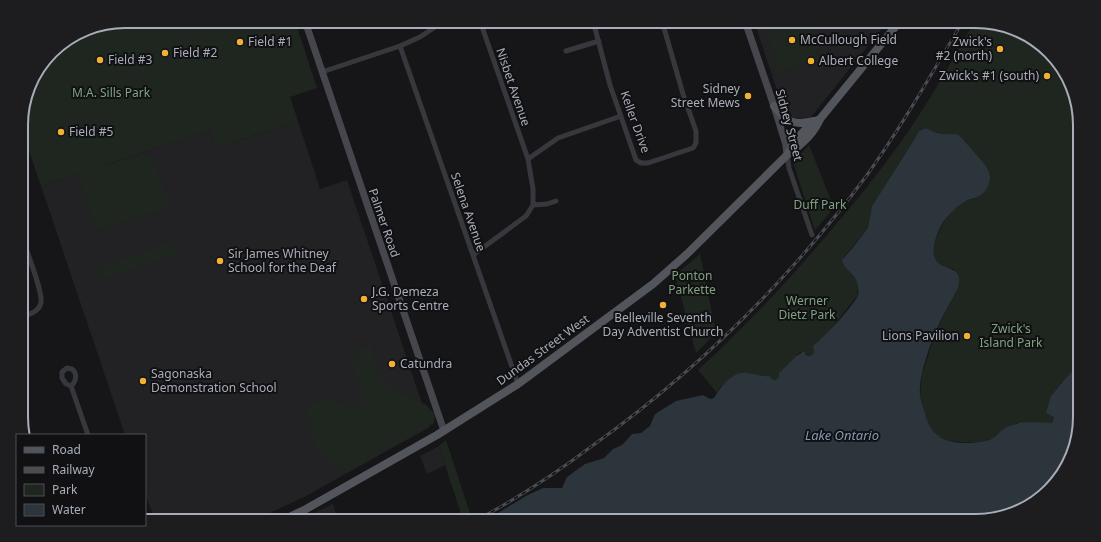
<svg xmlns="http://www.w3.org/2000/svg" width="1101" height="542" viewBox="0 0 1101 542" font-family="'Noto Sans',sans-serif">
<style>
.built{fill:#222225}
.green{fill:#1e261f}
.water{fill:#2c353c}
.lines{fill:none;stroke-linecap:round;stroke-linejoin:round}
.street{stroke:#37383d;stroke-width:5}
.secondary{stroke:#45474d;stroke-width:7}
.primary{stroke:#53555c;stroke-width:8}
.rail-casing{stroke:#4a4c52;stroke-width:3}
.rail{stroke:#111113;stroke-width:1.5;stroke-dasharray:4.5;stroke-linecap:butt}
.poi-dot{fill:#f2b134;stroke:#111113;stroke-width:1.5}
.labels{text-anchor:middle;stroke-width:4;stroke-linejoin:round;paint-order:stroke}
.poi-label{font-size:12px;fill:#a8adb8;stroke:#111113;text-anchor:start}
.street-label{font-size:12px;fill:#a8adb8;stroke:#111113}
.park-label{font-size:12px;fill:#7fa381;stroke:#111113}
.water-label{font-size:13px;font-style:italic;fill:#7f9bb3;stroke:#111113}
.rim{fill:none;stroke:#a8adb8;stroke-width:2}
</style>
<rect width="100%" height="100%" fill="#161618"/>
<path class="built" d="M 754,21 L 888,21 L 811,117 L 792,119 L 781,102 Z
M 298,121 L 320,189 L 347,180 L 430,427 L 306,496 L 253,521 L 155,521 L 145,493 L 145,435 L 125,435 L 41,186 L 210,131 L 216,148 Z
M 439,446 L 445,465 L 427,474 L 420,456 Z
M 333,504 L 338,521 L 296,521 Z"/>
<path class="green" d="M 125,21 L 295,21 L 317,88 L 290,97 L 298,121 L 216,148 L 210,131 L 99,167 L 151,154 L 171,207 L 96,230 L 78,174 L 41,186 L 21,127 L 21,118 L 32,79 L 56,47 L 86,29 Z
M 764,21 L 808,21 L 819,59 L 779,72 Z
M 975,21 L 1022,32 L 1059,62 L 1079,112 L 1080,364 L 1065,379 L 1051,396 L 1054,417 L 1052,423 L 1017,423 L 1002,430 L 994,438 L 979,443 L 950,441 L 937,436 L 927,423 L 920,396 L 922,375 L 932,343 L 946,309 L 956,294 L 954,269 C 948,268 940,268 936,263 C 932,257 933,248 935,242 C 941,222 955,202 976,198 L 988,170 L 959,135 C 954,132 948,135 942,134 C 936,133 931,131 926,128 L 919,131 L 909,148 L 872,206 L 868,228 L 844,257 L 848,270 L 857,280 L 858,286 L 857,296 L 827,334 L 820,340 L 814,353 L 810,356 L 801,352 L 798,354 L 779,373 L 779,377 L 776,380 L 772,379 L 770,376 L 764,377 L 749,373 L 720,387 L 717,393 L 698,370 C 748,324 794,275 837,223 C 867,188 896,151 921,112 C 940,83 957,51 975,21 Z
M 809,145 L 834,208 L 815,230 L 793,162 Z
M 172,241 L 177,255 L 103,279 L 99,268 Z
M 700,254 L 716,333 L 696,353 L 675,275 Z
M 371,342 L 376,370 L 385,384 L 426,405 L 435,414 L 434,423 L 362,464 L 347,469 L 329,463 L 315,448 L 310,423 L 305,407 L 332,398 L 337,403 L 351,407 L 361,403 L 360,386 L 354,374 L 352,361 L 362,348 Z
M 446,440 L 471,516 L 461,521 L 447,521 L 461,514 L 439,446 Z"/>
<path class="water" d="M 926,128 C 931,131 936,133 942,134 C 948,135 954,132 959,135 C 964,140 968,146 973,151 C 978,157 985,163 988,170 C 989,172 990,176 990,179 C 989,183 988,189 984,192 C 980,197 974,198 968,200 C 956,206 943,219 938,232 C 920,280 963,258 959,283 C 957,294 951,300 946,310 C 935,330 918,373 920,396 C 921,401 923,408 925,413 C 928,427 935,437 949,441 C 959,444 984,444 993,438 C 997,436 999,432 1002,430 C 1006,427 1012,425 1016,424 C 1025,421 1042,423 1052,423 L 1054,417 L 1046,413 L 1051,396 L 1065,379 L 1080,364 L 1080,417 L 1069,463 L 1034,503 L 982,521 L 485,521 L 526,496 L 543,488 L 562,488 L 567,477 L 585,464 L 604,458 L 613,449 L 622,445 L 632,434 L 641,433 L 650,426 L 655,414 L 676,401 L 703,395 L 710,399 L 714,398 C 721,386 733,370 748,373 C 756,374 762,377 770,376 L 772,379 L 776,380 L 779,377 L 779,373 L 795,357 L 804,351 L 806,355 L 810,356 L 814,353 L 813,346 C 823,338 854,306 858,295 C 859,291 858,286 857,282 C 855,274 844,270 842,260 L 854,246 L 868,228 L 872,206 L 909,148 L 919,131 Z"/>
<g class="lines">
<path class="street" d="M 593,21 L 610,85 L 636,160 L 641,163 L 648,163 L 693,148 L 696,143 L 696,131 L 683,94 L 662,21
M 400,46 L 518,384
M 566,51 L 599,41
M 322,72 L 400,46 L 420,37 L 444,21
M 787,155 L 789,168 L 812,235
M 528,159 L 558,138 L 621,116
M 533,205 L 547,204 L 556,201
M 22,237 C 26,250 43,291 41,303 C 39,312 29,314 22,317
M 473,255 L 526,216 L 533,205 L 533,189 L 528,159 L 480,21
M 67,368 L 72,369 C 77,373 77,381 71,386 L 66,384 L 62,378 L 62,372 Z
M 71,386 L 88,435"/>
<path class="secondary" d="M 305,21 L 444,431
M 745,21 L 774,106 L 786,145 L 787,155"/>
<path class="primary" d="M 774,106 C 787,122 793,126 814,121
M 788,154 C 793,143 808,123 820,119
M 281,521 L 306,509 L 437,435 L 518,384 L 653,284 L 687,254 L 787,155 C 800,146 814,134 820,119 L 900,21"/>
<g class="rail-casing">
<path id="rail" d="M 475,521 C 516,499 555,474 592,446 C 697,371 790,279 867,175 C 902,126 932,73 963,21"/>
</g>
<use href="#rail" class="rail"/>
</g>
<g class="poi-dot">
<circle cx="792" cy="40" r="4"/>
<circle cx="240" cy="42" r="4"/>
<circle cx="1000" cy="49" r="4"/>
<circle cx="165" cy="53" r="4"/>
<circle cx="100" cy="60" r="4"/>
<circle cx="811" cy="61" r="4"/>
<circle cx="1047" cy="76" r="4"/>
<circle cx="748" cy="96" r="4"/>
<circle cx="61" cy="132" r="4"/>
<circle cx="220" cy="261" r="4"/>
<circle cx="364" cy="299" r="4"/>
<circle cx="663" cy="305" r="4"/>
<circle cx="967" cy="336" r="4"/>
<circle cx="392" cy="364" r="4"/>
<circle cx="143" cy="381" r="4"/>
</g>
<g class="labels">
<g class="poi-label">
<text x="800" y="44">McCullough Field</text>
<text x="248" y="46">Field #1</text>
<text x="992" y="46" text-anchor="end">Zwick's<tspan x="992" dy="14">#2 (north)</tspan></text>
<text x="173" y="57">Field #2</text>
<text x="108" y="64">Field #3</text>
<text x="819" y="65">Albert College</text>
<text x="1039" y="80" text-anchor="end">Zwick's #1 (south)</text>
<text x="740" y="93" text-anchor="end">Sidney<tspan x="740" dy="14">Street Mews</tspan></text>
<text x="69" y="136">Field #5</text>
<text x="228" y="258">Sir James Whitney<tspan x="228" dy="14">School for the Deaf</tspan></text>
<text x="372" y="296">J.G. Demeza<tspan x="372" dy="14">Sports Centre</tspan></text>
<text x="663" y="322" text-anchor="middle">Belleville Seventh<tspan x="663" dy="14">Day Adventist Church</tspan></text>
<text x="959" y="340" text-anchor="end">Lions Pavilion</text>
<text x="400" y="368">Catundra</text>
<text x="151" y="378">Sagonaska<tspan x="151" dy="14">Demonstration School</tspan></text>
</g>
<g class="street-label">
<text transform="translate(513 87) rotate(71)" y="4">Nisbet Avenue</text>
<text transform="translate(635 122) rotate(70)" y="4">Keller Drive</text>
<text transform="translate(789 125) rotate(75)" y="4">Sidney Street</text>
<text transform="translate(468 212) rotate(71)" y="4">Selena Avenue</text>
<text transform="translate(384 223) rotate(71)" y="4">Palmer Road</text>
<text transform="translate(543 350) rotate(-36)" y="4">Dundas Street West</text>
</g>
<g class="park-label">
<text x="111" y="97">M.A. Sills Park</text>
<text x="820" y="209">Duff Park</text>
<text x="692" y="280">Ponton<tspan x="692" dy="14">Parkette</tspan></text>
<text x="807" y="305">Werner<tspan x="807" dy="14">Dietz Park</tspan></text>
<text x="1011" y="333">Zwick's<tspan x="1011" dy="14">Island Park</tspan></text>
</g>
<g class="water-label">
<text x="842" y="440">Lake Ontario</text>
</g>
</g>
<path d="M0 0H1101V542H0ZM125 28H976A97 97 0 0 1 1073 125V417A97 97 0 0 1 976 514H125A97 97 0 0 1 28 417V125A97 97 0 0 1 125 28Z" fill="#1d1d20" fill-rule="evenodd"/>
<path class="rim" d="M125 28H976A97 97 0 0 1 1073 125V417A97 97 0 0 1 976 514H125A97 97 0 0 1 28 417V125A97 97 0 0 1 125 28Z"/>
<rect x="16" y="434" width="130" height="92" fill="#111113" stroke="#4d4f55"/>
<rect x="24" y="447" width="20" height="6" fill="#53555c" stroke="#4d4f55"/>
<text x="52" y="454" font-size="12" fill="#a8adb8">Road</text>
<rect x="24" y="467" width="20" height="6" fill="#4a4c52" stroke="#4d4f55"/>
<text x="52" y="474" font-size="12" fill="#a8adb8">Railway</text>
<rect x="24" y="484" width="20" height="12" fill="#1e261f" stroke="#4d4f55"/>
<text x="52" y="494" font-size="12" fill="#a8adb8">Park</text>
<rect x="24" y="504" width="20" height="12" fill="#2c353c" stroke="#4d4f55"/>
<text x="52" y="514" font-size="12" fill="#a8adb8">Water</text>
</svg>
